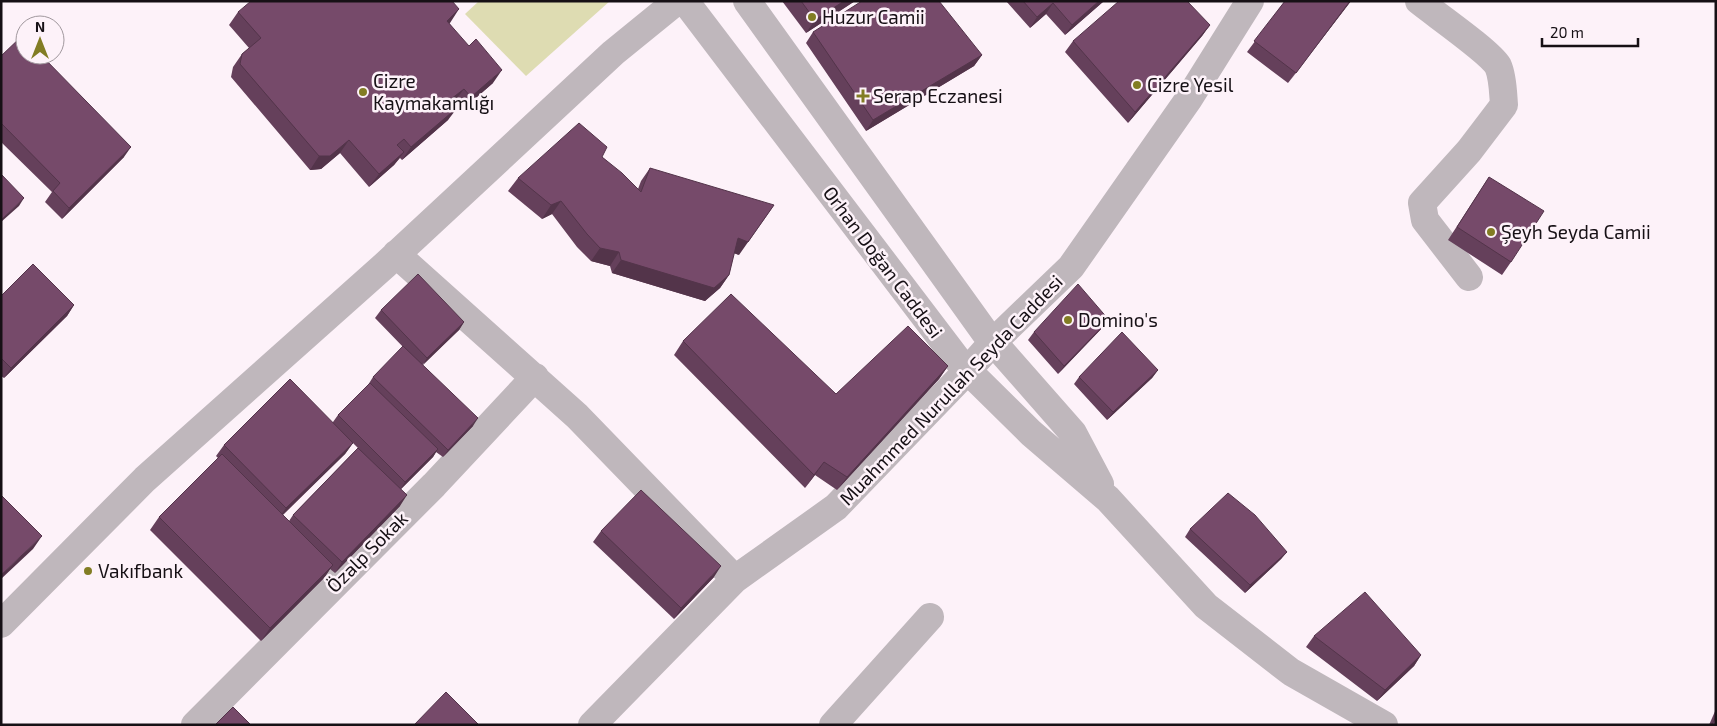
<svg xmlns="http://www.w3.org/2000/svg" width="1717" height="726" viewBox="0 0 1717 726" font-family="'Exo 2',sans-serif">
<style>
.green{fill:#dedcb2}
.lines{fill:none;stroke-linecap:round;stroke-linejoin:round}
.minor{stroke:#bfb7bc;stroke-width:28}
.wall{fill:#65405b;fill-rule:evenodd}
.shaded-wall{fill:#53344a}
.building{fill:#764a6a;stroke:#53344a}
.poi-dot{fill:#827d24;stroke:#fdf2f9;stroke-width:2}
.labels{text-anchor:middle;stroke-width:5;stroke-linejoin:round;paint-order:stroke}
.poi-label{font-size:19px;fill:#161015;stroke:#fdf2f9;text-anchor:start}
.street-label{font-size:19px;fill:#161015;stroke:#fdf2f9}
</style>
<rect width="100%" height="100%" fill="#fdf2f9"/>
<path class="green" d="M 479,1 L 610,1 L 526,76 L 465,14 Z"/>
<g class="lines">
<path class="minor" d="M 685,1 L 960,363 L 1031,433 L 1108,499 L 1206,606 L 1291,672 L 1384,725
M 747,1 L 986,334 L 1073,433 L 1100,484
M 1419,1 C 1435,14 1490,52 1498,66 C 1503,77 1503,93 1504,105 L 1469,151 L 1422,203 L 1425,220 L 1469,277
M 396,254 L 577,416 L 735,579
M 1,624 L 145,479 L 385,265 L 613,53 L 677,1
M 195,725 L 434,485 L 535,377
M 592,725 L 735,579 L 836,507 L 968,370 L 993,342 L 1071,267 L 1188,100 L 1250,1
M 833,725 L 930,617"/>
</g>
<path class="wall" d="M 782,1 L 855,1 L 806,33 Z
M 1006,1 L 1104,1 L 1065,35 L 1046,14 L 1030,28 Z
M 1285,1 L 1351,1 L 1288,83 L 1247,52 Z
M 238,12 L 449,23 L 493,83 L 462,110 L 454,102 L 454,103 L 448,120 L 402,160 L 400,158 L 394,165 L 369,187 L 340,153 L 321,169 L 310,170 L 231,77 L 233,67 L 242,54 L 249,48 L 229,25 Z
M 1210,25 L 1202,36 L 1128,123 L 1065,52 L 1073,41 Z
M 813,32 L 982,55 L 974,66 L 866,131 L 806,43 Z
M 1,56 L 124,157 L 62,219 L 45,202 L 52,192 L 1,142 Z
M 602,157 L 638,189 L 641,181 L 650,168 L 739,255 L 734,253 L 729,275 L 720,288 L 705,301 L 612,273 L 610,266 L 591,261 L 577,247 L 552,214 L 542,219 L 508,191 L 518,178 Z
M 1489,177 L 1511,262 L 1502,275 L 1448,240 Z
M 1,296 L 74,305 L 67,316 L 4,378 L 1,376 Z
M 381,310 L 464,322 L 459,330 L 422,365 L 473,426 L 443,457 L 436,452 L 433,457 L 401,489 L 400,506 L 335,573 L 330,569 L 324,578 L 261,641 L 150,530 L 159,517 L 218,458 L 216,456 L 224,445 L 333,422 L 338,415 L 368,385 L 373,377 L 405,349 L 375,318 ZM 353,443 L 358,448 L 293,515 L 289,521 L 283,515 L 345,454 Z
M 1109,320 L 1103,327 L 1058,374 L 1028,340 L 1034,332 Z
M 683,341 L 836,394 L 948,366 L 939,379 L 837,490 L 815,475 L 805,488 L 674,355 Z
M 1158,370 L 1152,378 L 1107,420 L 1074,384 L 1079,377 Z
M 1190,529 L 1287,552 L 1281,559 L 1245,593 L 1185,537 Z
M 601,531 L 714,577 L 674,619 L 593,542 Z
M 1314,636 L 1421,655 L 1414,666 L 1377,701 L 1306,647 Z
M 1716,709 L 1716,725 L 1709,725 Z"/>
<path class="shaded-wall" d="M 844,1 L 855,1 L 806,33 L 815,20 Z
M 1099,1 L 1104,1 L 1065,35 L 1072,25 Z
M 1350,1 L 1351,1 L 1288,83 L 1296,73 Z
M 1053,3 L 1046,14 L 1030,28 L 1037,17 Z
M 459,9 L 450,23 L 437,34 L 447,21 Z
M 1210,25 L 1202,36 L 1128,123 L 1135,112 Z
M 982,55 L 974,66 L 866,131 L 873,120 Z
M 502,70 L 493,83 L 462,110 L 471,97 Z
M 464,89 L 454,102 L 442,113 L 451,99 Z
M 458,107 L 448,120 L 402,160 L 411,147 Z
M 349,140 L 340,153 L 321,169 L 310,170 L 319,156 Z
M 131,147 L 124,157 L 62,219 L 69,208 Z
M 404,152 L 394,165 L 369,187 L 379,174 Z
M 24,198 L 19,206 L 1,222 L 1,220 Z
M 561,201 L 552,214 L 542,219 L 551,205 Z
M 774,205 L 739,255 L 728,251 L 738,238 Z
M 600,248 L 619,252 L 610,266 L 591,261 Z
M 621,260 L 729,275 L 720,288 L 705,301 L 612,273 Z
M 74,305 L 67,316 L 4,378 L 11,368 Z
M 1109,320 L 1103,327 L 1058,374 L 1064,366 Z
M 464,322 L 459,330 L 422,366 L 427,358 Z
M 948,366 L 939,379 L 837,490 L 847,477 Z
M 1158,370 L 1152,378 L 1107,420 L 1113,412 Z
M 478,418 L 473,426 L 443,457 L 448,450 Z
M 353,443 L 345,454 L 278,519 L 286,508 Z
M 438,449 L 433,457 L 400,490 L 405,482 Z
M 824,462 L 815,475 L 805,488 L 814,475 Z
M 407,495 L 400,506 L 335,573 L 342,562 Z
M 42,536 L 33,549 L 1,579 L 1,575 Z
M 1287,552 L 1281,559 L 1245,593 L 1250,585 Z
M 333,565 L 324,578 L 261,641 L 270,628 Z
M 721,566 L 714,577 L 674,619 L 681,608 Z
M 1421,655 L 1414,666 L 1377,701 L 1385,690 Z"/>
<path class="building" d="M 251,1 L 452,1 L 459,9 L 447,21 L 469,46 L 476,39 L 502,70 L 471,97 L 464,89 L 451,99 L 458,107 L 411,147 L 404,139 L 397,145 L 404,152 L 379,174 L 349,140 L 330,156 L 319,156 L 240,64 L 242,54 L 261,38 L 238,12 Z
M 801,1 L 844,1 L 815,20 Z
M 862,1 L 939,1 L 982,55 L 873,120 L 813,32 Z
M 1023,1 L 1099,1 L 1072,25 L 1053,3 L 1037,17 Z
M 1119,1 L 1187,1 L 1210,25 L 1135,112 L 1073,41 Z
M 1285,1 L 1350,1 L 1296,73 L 1254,41 Z
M 22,36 L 25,39 L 25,55 L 41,55 L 131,147 L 69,208 L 53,191 L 60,183 L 1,123 L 1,56 Z
M 579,123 L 607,147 L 602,157 L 622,173 L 641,192 L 650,168 L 774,205 L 748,242 L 738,238 L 729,275 L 714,288 L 621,260 L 619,252 L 600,248 L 587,234 L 561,201 L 551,205 L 518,178 Z
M 1,174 L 24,198 L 1,220 Z
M 1489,177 L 1544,211 L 1511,262 L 1457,227 Z
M 33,264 L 74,305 L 11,368 L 1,358 L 1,296 Z
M 418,274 L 464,322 L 427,358 L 381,310 Z
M 1078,284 L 1109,320 L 1064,366 L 1034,332 Z
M 731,294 L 836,394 L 908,326 L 948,366 L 847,477 L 824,462 L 814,475 L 683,341 Z
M 1122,332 L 1158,370 L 1113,412 L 1079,377 Z
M 403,346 L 478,418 L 448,450 L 373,377 Z
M 290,379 L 353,443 L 286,508 L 224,445 Z
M 370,383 L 438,449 L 405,482 L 338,415 Z
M 358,448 L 407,495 L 342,562 L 293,515 Z
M 222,454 L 333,565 L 270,628 L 159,517 Z
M 641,490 L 721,566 L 681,608 L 601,531 Z
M 1228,493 L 1255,515 L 1287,552 L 1250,585 L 1190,529 Z
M 1,495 L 42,536 L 1,575 Z
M 1365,592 L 1421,655 L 1385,690 L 1314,636 Z
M 446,692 L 479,725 L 414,725 Z
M 233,707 L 251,725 L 215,725 Z
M 1716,716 L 1716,725 L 1712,725 Z"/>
<g class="poi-dot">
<circle cx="812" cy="17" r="5"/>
<circle cx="1137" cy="85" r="5"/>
<circle cx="363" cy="92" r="5"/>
<path d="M860.5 88.5h5v5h5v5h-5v5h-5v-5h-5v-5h5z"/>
<circle cx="1491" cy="232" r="5"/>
<circle cx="1068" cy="320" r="5"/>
<circle cx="88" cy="571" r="5"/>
</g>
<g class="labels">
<g class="poi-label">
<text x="822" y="24">Huzur Camii</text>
<text x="373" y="88">Cizre<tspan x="373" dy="22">Kaymakamlığı</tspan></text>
<text x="1147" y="92">Cizre Yesil</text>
<text x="873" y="103">Serap Eczanesi</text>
<text x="1501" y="239">Şeyh Seyda Camii</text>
<text x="1078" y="327">Domino's</text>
<text x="98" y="578">Vakıfbank</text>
</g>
<g class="street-label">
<text transform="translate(883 262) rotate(53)" y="7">Orhan Doğan Caddesi</text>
<text transform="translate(951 390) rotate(-46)" y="7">Muahmmed Nurullah Seyda Caddesi</text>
<text transform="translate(367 552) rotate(-45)" y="7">Özalp Sokak</text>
</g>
</g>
<rect width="1717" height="726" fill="none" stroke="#161015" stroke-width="5"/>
<g transform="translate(40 40)"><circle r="24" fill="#fdf2f9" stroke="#a1989e"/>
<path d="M0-4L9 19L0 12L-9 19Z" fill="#827d24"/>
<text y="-8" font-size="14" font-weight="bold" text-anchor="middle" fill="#161015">N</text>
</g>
<path d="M1542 38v8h96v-8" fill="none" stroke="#161015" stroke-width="2.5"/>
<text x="1550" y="38" font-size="15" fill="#161015" stroke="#fdf2f9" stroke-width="4" paint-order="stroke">20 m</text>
</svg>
